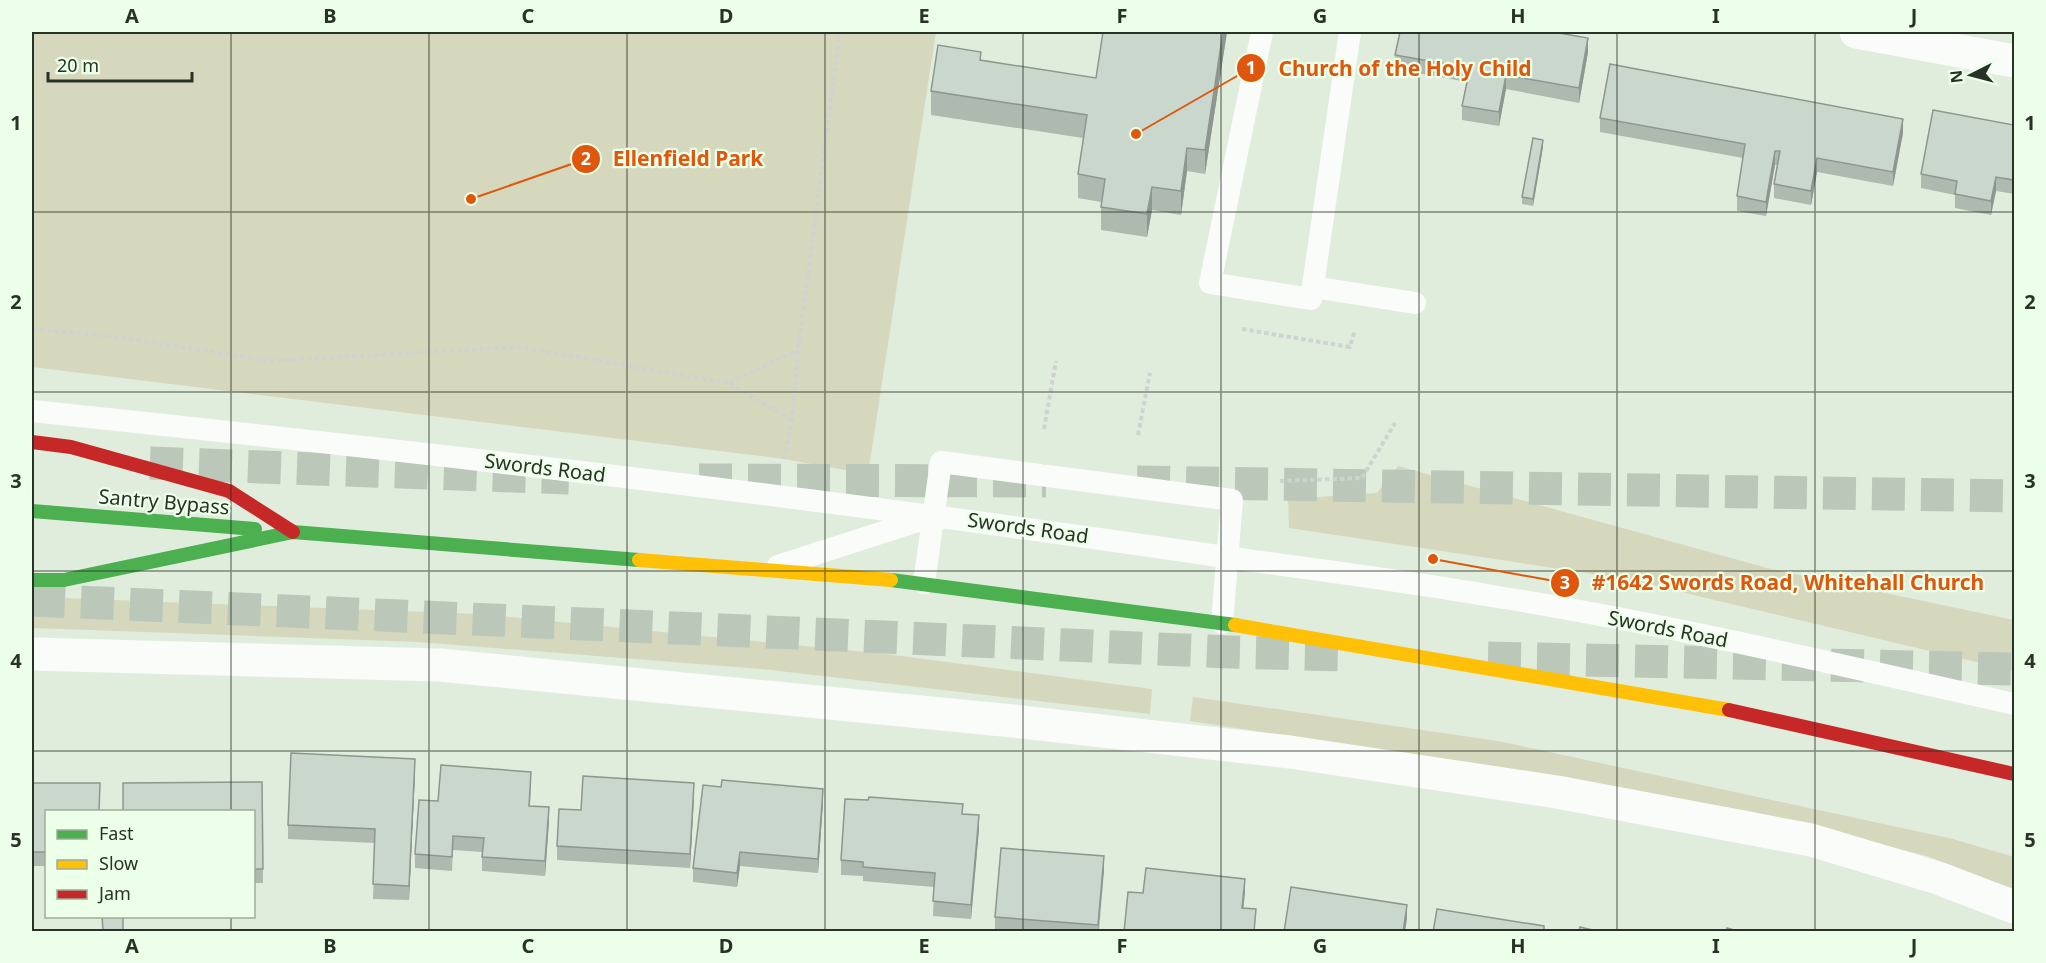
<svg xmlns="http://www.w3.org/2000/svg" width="2046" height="963" viewBox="0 0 2046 963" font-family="'Noto Sans',sans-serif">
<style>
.green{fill:#d6d8bd}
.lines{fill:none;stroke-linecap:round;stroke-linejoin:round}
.highway-tunnel{stroke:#bbc8b9;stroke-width:33;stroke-dasharray:33 16;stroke-linecap:butt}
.path{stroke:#cfd3cf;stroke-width:4;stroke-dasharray:4.5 3;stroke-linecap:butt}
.lane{stroke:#fafcfa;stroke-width:22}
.street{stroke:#fafcfa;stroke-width:33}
.fast{stroke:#4caf50;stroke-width:14}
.slow{stroke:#ffc107;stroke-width:14}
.jam{stroke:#c62828;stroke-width:14}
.wall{fill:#aeb9af}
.shaded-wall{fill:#8d968f}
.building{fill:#cad7cc;stroke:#8d968f;stroke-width:1.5}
.grid{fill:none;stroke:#293227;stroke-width:1.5;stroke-opacity:0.55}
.labels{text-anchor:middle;stroke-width:4.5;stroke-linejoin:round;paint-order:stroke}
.street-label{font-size:20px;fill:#293227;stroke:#ecffe8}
.leader{fill:none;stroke:#de570d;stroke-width:2}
.callout-dot{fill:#de570d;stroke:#ecffe8;stroke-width:2}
.mark-label{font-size:18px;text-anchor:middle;font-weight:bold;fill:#fff}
.callout-label{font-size:21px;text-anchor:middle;font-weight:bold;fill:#de570d;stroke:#ecffe8;stroke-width:4.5;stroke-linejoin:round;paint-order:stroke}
.neatline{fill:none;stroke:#293227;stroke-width:2}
.grid-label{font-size:20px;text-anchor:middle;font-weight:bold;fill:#293227}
</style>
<rect width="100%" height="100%" fill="#e0eddd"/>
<path class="green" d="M 32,32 L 936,32 L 868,474 L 784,459 L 32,367 Z
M 1398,466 L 1771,569 L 2014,620 L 2014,671 L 1626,579 L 1289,528 L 1288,499 L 1377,493 Z
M 64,598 L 480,614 L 886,654 L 1152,689 L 1150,714 L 761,669 L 418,642 L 32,628 L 32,599 Z
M 1193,697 L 1498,741 L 1953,839 L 2014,857 L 2014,891 L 1927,856 L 1749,811 L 1520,771 L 1190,721 Z"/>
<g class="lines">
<path class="highway-tunnel" d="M 150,463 L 569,478
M 699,480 L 1046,481
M 1137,482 L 2014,496
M 32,600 L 1229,652 L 1350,655
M 1488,658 L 2014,669"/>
<path class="path" d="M 32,329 L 119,337 L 270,361 L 519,347 L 728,383
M 1242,329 L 1350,347 L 1355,330
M 792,420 L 728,383 L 798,350
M 1044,429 L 1056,361
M 1138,435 L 1150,373
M 784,459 L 792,420 L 798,350 L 840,32
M 1280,481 L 1362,478 L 1395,423"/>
<path class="lane" d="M 1262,32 L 1210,283 L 1311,299 L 1350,32
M 1313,287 L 1415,303
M 32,411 C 433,453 833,499 1232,558 C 1319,570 1405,581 1492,596 C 1667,624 1841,665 2014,704
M 778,566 L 927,518
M 924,583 L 941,462 L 1232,500 L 1222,623"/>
<path class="street" d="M 1856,32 L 2014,61
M 32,654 L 439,665 L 1013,721 L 1290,752 L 1557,792 L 1811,840 L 1938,878 L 2014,907"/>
<path class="fast" d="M 32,511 L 255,529
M 32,580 L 64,580 L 293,532 L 639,560
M 891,580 L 1235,625"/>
<path class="slow" d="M 639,560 L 891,580
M 1235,625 L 1729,710"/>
<path class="jam" d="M 32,442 L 71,447 L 229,491 L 293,532
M 1729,710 L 2014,774"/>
</g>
<path class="wall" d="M 1103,32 L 1227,32 L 1205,174 L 1187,171 L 1181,215 L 1152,210 L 1147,237 L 1101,230 L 1101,202 L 1078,198 L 1078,174 L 1083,138 L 931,115 L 931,91 L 981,61 L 1096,78 Z
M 1588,52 L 1579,103 L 1506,89 L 1499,126 L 1462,120 L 1462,106 L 1467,82 L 1395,69 L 1395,55 Z
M 1600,118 L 1903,133 L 1893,186 L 1817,172 L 1811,205 L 1774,198 L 1774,184 L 1777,165 L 1775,165 L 1766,216 L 1737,211 L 1737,196 L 1743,158 L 1600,132 Z
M 2014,125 L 2014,194 L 1996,191 L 1991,215 L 1955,208 L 1955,195 L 1921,188 L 1921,174 Z
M 1543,147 L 1533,206 L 1522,204 L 1522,197 Z
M 415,773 L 409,900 L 373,899 L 375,843 L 288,839 L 288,825 Z
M 262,782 L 263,883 L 254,883 L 254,812 Z
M 32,783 L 46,812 L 46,866 L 32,866 Z
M 531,786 L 530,806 L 549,821 L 545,876 L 482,871 L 482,852 L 453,850 L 452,871 L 415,868 L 415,854 L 438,801 Z
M 694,797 L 690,868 L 557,860 L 557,846 L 581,810 Z
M 868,800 L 963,814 L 979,829 L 971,919 L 933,916 L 934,887 L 863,881 L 863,876 L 841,875 L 841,860 Z
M 823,803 L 818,873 L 740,866 L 737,887 L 693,882 L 693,868 Z
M 1104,870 L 1099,932 L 995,931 L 995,917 Z
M 102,916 L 123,916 L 123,932 L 103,932 Z"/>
<path class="shaded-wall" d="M 1223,32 L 1227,32 L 1205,174 L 1205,150 Z
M 1588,38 L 1588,52 L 1579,103 L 1579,88 Z
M 1506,75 L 1506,89 L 1499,126 L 1499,112 Z
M 1903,119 L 1903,133 L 1893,186 L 1893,172 Z
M 1543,140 L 1543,147 L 1533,206 L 1533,199 Z
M 1187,148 L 1187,171 L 1181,215 L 1181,191 Z
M 1775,151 L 1775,165 L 1766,216 L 1766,202 Z
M 1817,158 L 1817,172 L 1811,205 L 1811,191 Z
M 1996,177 L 1996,191 L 1991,215 L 1991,201 Z
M 1152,187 L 1152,210 L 1147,237 L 1147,214 Z
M 415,759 L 415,773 L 409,900 L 409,886 Z
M 694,783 L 694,797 L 690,868 L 690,854 Z
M 823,789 L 823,803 L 818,873 L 818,859 Z
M 549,807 L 549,821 L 545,876 L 545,861 Z
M 979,815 L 979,829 L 971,919 L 971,905 Z
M 740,852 L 740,866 L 737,887 L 737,873 Z
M 1104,856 L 1104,870 L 1098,932 L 1098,925 Z
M 1245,879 L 1245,893 L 1242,922 L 1242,908 Z
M 1407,905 L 1407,919 L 1405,932 L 1403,932 Z"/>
<path class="building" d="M 1103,32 L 1223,32 L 1205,150 L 1187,148 L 1181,191 L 1152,187 L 1147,214 L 1101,207 L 1105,179 L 1078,174 L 1087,115 L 931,91 L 938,45 L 981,52 L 980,60 L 1096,78 Z
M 1400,32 L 1553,32 L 1588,38 L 1579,88 L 1506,75 L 1499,112 L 1462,106 L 1470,68 L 1395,55 Z
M 1610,64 L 1903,119 L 1893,172 L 1817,158 L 1811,191 L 1774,184 L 1780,151 L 1775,151 L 1766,202 L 1737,196 L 1745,144 L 1600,118 Z
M 1933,110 L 2014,125 L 2014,180 L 1996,177 L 1991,201 L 1955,194 L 1957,181 L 1921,174 Z
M 1533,138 L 1543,140 L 1533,199 L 1522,197 Z
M 291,753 L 415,759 L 409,886 L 373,884 L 375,829 L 288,825 Z
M 441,765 L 531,772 L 529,806 L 549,807 L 545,861 L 482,857 L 484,838 L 453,836 L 452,857 L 415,854 L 419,800 L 438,801 Z
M 583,776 L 694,783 L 690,854 L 557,846 L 559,809 L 581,810 Z
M 722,780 L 823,789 L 818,859 L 740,852 L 737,873 L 693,868 L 703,785 L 721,787 Z
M 262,782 L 263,869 L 254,869 L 254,812 L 123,812 L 123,783 Z
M 32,783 L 100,783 L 99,812 L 46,812 L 46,852 L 32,852 Z
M 869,797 L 963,804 L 962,814 L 979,815 L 971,905 L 933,901 L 935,873 L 863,867 L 863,862 L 841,860 L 845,799 L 868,800 Z
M 1001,848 L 1104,856 L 1098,925 L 995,917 Z
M 1146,868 L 1245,879 L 1242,908 L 1256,909 L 1254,932 L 1124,932 L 1128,892 L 1143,893 Z
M 1291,887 L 1407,905 L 1403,932 L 1284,932 Z
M 1437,909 L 1544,926 L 1544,932 L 1433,932 Z
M 102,916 L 123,916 L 123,930 L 103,931 Z
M 1580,927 L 1601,932 L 1579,932 Z
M 1727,928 L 1741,932 L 1726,932 Z"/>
<path class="grid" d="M 231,32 L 231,812M 429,32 L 429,932M 627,32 L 627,932M 825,32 L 825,932M 1023,32 L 1023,932M 1221,32 L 1221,932M 1419,32 L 1419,932M 1617,32 L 1617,932M 1815,32 L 1815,932M 32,212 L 2014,212M 32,392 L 2014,392M 32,571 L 2014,571M 32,751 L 2014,751M 231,916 L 231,932"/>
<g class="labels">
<g class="street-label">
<text transform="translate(545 468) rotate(7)" y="7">Swords Road</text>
<text transform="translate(164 502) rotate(5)" y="7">Santry Bypass</text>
<text transform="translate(1028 528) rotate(8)" y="7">Swords Road</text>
<text transform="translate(1668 629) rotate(11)" y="7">Swords Road</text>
</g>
</g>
<path class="leader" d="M1136 134L1251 68M471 199L586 159M1433 559L1565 583"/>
<g class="callout-dot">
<circle cx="1136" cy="134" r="6"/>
<circle cx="471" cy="199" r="6"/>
<circle cx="1433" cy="559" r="6"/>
<circle cx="1251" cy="68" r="15"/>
<circle cx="586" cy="159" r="15"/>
<circle cx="1565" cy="583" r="15"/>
</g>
<g class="mark-label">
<text x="1251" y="74">1</text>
<text x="586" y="165">2</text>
<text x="1565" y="589">3</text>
</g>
<g class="callout-label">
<text x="1405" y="76">Church of the Holy Child</text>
<text x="688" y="166">Ellenfield Park</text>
<text x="1788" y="590">#1642 Swords Road, Whitehall Church</text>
</g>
<rect width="2046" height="963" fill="none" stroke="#ecffe8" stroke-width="66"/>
<rect x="45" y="810" width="210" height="108" fill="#ecffe8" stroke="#9ead9b" stroke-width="1.5"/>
<rect x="57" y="830" width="30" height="9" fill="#4caf50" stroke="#9ead9b" stroke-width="1.5"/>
<text x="99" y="840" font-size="18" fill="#293227">Fast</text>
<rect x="57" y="860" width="30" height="9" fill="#ffc107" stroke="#9ead9b" stroke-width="1.5"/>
<text x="99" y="870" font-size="18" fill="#293227">Slow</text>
<rect x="57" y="890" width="30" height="9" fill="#c62828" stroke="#9ead9b" stroke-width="1.5"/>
<text x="99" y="900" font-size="18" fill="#293227">Jam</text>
<g transform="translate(1971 75) rotate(264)" stroke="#ecffe8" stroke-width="4.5" paint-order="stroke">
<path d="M0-4.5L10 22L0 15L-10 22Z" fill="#293227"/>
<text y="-9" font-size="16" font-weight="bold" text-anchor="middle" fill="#293227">N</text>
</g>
<path d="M48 72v9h144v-9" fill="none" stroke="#293227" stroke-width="3"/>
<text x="57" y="72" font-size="18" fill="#293227" stroke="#ecffe8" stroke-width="4.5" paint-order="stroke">20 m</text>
<rect x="33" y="33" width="1980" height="897" class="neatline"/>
<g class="grid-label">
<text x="132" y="23">A</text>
<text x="330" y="23">B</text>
<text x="528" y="23">C</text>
<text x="726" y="23">D</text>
<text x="924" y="23">E</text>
<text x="1122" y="23">F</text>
<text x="1320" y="23">G</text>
<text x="1518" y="23">H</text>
<text x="1716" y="23">I</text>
<text x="1914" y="23">J</text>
<text x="16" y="130">1</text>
<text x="2030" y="130">1</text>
<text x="16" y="309">2</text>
<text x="2030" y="309">2</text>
<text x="16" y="488">3</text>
<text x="2030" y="488">3</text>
<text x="16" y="668">4</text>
<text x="2030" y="668">4</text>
<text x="16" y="847">5</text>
<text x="2030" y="847">5</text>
<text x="132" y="953">A</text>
<text x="330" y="953">B</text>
<text x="528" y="953">C</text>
<text x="726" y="953">D</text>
<text x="924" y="953">E</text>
<text x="1122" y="953">F</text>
<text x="1320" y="953">G</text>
<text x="1518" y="953">H</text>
<text x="1716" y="953">I</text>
<text x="1914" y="953">J</text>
</g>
</svg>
